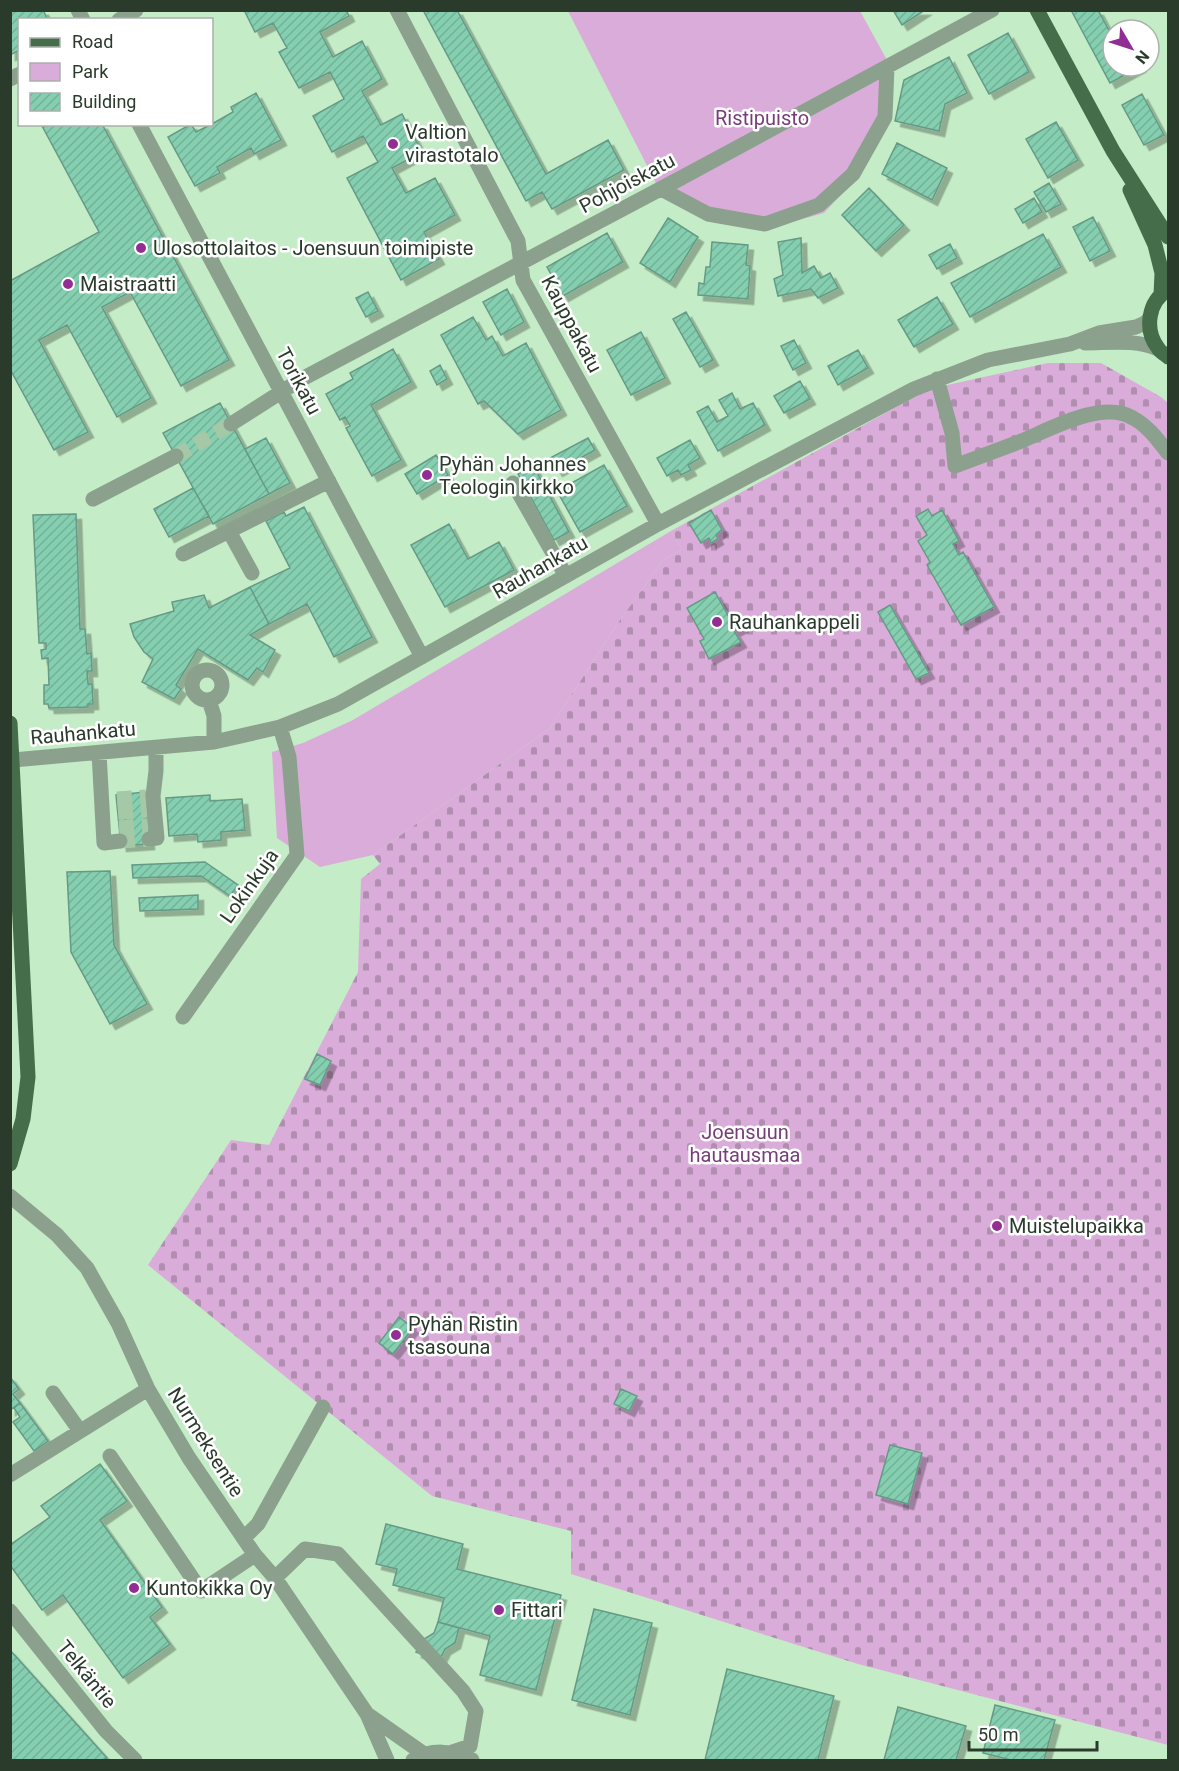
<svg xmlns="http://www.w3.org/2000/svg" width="1179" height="1771" viewBox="0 0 1179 1771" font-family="Roboto,sans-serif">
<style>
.green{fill:#daacd9}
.cemetery{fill:url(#cemetery-stones)}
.building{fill:url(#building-hatch);stroke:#659a85;stroke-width:1.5;filter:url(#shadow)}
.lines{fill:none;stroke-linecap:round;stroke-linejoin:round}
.minor-tunnel{stroke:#a5c8a7;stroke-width:15;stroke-dasharray:15 8;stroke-linecap:butt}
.minor{stroke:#8ba18d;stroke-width:15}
.major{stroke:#456d49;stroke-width:15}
.poi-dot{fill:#912d93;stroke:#fff;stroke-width:2}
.labels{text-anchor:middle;stroke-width:5;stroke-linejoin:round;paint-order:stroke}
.park-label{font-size:20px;fill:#773d78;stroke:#fff}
.poi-label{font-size:20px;fill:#2a3a2b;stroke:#fff;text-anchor:start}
.street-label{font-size:20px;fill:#2a3a2b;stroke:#fff}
</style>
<defs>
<pattern id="cemetery-stones" width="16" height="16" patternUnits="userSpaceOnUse" patternTransform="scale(1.5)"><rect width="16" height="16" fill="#daacd9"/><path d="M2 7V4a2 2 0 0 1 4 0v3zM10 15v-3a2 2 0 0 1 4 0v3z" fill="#b18db0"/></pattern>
<pattern id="building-hatch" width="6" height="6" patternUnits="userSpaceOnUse" patternTransform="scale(1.5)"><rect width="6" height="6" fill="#85cfb1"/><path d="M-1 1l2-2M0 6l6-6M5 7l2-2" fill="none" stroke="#73b298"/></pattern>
<filter id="shadow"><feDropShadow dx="5.5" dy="5.5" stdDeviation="0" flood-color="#0004"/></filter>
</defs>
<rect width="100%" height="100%" fill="#c4ecc6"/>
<path class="green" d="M 568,11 L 860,11 L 893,71 L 858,177 L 824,213 L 767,229 L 661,193 Z
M 671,531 L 682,549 L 663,560 L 618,623 L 550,728 L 373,855 L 320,867 L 277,838 L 272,752 L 303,743 L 353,720 Z"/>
<path class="cemetery" d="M 1048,363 L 1101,363 L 1161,397 L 1168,403 L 1168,1745 L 858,1664 L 571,1574 L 571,1531 L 432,1496 L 148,1265 L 231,1140 L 269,1145 L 358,972 L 361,879 L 380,864 L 373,855 L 550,728 L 618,623 L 663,560 L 682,549 L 671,531 L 929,389 Z"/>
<path class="building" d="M 10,10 L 43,10 L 48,20 L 20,20 L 20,50 L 10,55 Z
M 244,10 L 346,10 L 349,16 L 320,32 L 333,57 L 362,41 L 382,79 L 362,91 L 381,125 L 402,114 L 422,152 L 392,168 L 406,193 L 435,178 L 455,215 L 424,232 L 439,259 L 401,280 L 347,178 L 378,162 L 363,136 L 332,152 L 313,116 L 344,99 L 330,72 L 299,88 L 279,52 L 287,48 L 273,23 L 255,32 Z
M 423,10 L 457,10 L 546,174 L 608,140 L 624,170 L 552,209 L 542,192 L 526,201 Z
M 893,10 L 925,10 L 902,25 Z
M 1071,10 L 1098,10 L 1113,38 L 1113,66 L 1141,66 L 1110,83 Z
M 1008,33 L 1029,72 L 989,94 L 968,55 Z
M 949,57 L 967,93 L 945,104 L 939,131 L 895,121 L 904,80 Z
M 256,93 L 281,140 L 254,154 L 251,148 L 217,167 L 220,173 L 195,186 L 168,137 L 191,124 L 196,132 L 212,124 L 233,112 L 231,107 Z
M 1142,94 L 1164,135 L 1144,145 L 1122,105 Z
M 1056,122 L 1078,160 L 1048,178 L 1026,139 Z
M 41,124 L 102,124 L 229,360 L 181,386 L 130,292 L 102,307 L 151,398 L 117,417 L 67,325 L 39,340 L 88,432 L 54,450 L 10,369 L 10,281 L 99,232 Z
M 897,143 L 947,168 L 932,200 L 882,174 Z
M 1049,183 L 1061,204 L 1046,212 L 1034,192 Z
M 869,188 L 904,225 L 876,251 L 842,215 Z
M 1034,198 L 1042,212 L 1023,223 L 1015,209 Z
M 1093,217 L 1110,251 L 1090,261 L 1073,227 Z
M 668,218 L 698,237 L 670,282 L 640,263 Z
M 607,233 L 623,262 L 563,296 L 547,267 Z
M 1043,234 L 1061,267 L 970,317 L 951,283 Z
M 801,238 L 802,273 L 814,266 L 821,278 L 830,273 L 838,288 L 818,298 L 811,289 L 778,296 L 774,279 L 783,275 L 778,242 Z
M 712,242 L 748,245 L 746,265 L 750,266 L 748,299 L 698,295 L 699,283 L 704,284 L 706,267 L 710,267 Z
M 950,244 L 957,258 L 937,269 L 929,255 Z
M 507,289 L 524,322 L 501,335 L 483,302 Z
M 368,292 L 378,311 L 366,317 L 356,298 Z
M 937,297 L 953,324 L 914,347 L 898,320 Z
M 686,312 L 713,360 L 700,367 L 673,319 Z
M 473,317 L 486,340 L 492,336 L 503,356 L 526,343 L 561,410 L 518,434 L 484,401 L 478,404 L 441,335 Z
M 641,332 L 665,378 L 631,395 L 607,350 Z
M 794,340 L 806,363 L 793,370 L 781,346 Z
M 393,349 L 411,382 L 371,405 L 401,460 L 372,476 L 346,428 L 350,426 L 345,417 L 340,420 L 326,394 L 353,379 L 350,373 Z
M 858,350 L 868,368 L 838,385 L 828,366 Z
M 440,365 L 447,379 L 437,385 L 430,371 Z
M 800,381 L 810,399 L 784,413 L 774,396 Z
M 732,393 L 740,409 L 753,403 L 765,425 L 718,451 L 697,412 L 708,406 L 717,422 L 728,416 L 719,400 Z
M 220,403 L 269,494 L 213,524 L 163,433 Z
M 266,438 L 290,483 L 269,494 L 245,449 Z
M 588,438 L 595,450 L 557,471 L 550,458 Z
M 690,440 L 700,458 L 688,465 L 691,470 L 681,475 L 678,470 L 667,476 L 657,458 Z
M 436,455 L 448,475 L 417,494 L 405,474 Z
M 533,465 L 569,532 L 554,540 L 518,474 Z
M 604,465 L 627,506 L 580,532 L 557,491 Z
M 193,488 L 209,516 L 169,537 L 154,509 Z
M 304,507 L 372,637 L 334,657 L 307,604 L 269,624 L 250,587 L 290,568 L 266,521 L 284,512 L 286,516 Z
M 928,509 L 932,516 L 942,510 L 959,541 L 953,544 L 959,555 L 963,552 L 994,607 L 961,625 L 927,565 L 930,562 L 918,541 L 927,535 L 916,516 Z
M 711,510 L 722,530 L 716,535 L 718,539 L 711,543 L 709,538 L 701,543 L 689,523 Z
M 76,514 L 80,629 L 85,629 L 87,654 L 91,653 L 92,671 L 87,671 L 88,684 L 92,684 L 93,704 L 88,704 L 88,707 L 49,708 L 48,704 L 44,704 L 44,685 L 49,685 L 48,658 L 42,659 L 41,650 L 46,649 L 46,643 L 39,643 L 33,515 Z
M 449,524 L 468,559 L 499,542 L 514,570 L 445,607 L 411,545 Z
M 250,587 L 269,624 L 250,635 L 275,650 L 263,672 L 257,668 L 248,680 L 198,649 L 176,685 L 181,689 L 174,699 L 142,682 L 153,659 L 144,652 L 134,637 L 130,624 L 174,611 L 172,602 L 204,595 L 209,608 Z
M 715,592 L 729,617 L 735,614 L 742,627 L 734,631 L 741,642 L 709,659 L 700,641 L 704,639 L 687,608 Z
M 890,605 L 929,673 L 916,679 L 878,612 Z
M 145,792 L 149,844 L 121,846 L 116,795 Z
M 210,795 L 210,801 L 242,799 L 245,830 L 221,832 L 221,840 L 198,842 L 197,834 L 169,836 L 166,798 Z
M 205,862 L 238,885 L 230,896 L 201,876 L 133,878 L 132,865 Z
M 110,871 L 114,945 L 147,1004 L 110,1024 L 71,952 L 67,872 Z
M 198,895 L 198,909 L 140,911 L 139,898 Z
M 317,1054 L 331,1061 L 320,1085 L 305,1079 Z
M 399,1317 L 413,1328 L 393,1354 L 379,1343 Z
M 10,1377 L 19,1389 L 13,1394 L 20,1403 L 10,1410 Z
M 621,1389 L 637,1396 L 629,1411 L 614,1404 Z
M 20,1403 L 48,1441 L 34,1451 L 13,1422 L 20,1417 L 14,1408 Z
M 890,1445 L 922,1453 L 908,1504 L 876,1495 Z
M 100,1464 L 127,1501 L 100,1520 L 162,1607 L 150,1617 L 170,1644 L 123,1678 L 63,1595 L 42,1610 L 10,1565 L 10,1545 L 50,1517 L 41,1506 Z
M 386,1524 L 463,1544 L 457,1569 L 561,1595 L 536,1690 L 480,1675 L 490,1636 L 438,1622 L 444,1598 L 393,1585 L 397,1569 L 376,1564 Z
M 594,1609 L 652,1623 L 630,1715 L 572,1700 Z
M 438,1622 L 459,1628 L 455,1643 L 445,1649 L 439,1661 L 416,1652 L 421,1641 L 434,1633 Z
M 10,1650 L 107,1758 L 103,1760 L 10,1760 Z
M 727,1669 L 834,1696 L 818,1760 L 705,1760 Z
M 995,1705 L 1055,1720 L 1044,1760 L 1011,1760 L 983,1753 Z
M 898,1707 L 966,1726 L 956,1760 L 884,1760 Z"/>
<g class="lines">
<path class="minor-tunnel" d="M 176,456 L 231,424
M 117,799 L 146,797
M 118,812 L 147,810
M 119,828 L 148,826
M 120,841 L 149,839"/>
<path class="minor" d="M 78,10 L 83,20
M 397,10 L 518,241 L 523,280 L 658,524
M 119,20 L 136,10
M 10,79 L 20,74
M 139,124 L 422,657
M 661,189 L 708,214 L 765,224 L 819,205 L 853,174 L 885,117 L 887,67
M 1085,343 C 1109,343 1136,339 1158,349
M 937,379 L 952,433 L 955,466 C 976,458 998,450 1019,442 C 1049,430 1102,399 1133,418 C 1148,426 1158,440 1168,453
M 231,424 L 300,380 L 681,178 L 992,10
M 513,483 L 566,576
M 93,499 L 176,456
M 229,531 L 252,573
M 183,554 L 329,481
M192 685a15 15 0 1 1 30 0a15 15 0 1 1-30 0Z
M 209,700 L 214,716 L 214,742
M 99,753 L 104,843 L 120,841
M 13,760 L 214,742 L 280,727 L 338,704 L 658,524 L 914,389 L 988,360 L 1070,344 L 1099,333 L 1136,327 L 1145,323 L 1149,319
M 149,839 L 157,838 L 153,796 L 156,771 L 156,748
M 183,1017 L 297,855 L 289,757 L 280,727
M 10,1196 L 57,1235 L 87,1268 L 118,1323 L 148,1389 L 189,1458 L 255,1555 L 275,1578 L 367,1714 L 387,1760
M 53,1393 L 80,1431
M 110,1456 L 201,1591 L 255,1555
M 10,1475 L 148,1389
M 244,1538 L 258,1524 L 323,1407
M 275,1578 L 305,1549 L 338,1554 L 463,1691 L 476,1711 L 470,1746 L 452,1752
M 10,1611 L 106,1731 L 135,1760
M 367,1714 L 424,1754
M 413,1760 C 430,1749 453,1750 472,1760"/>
<path class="major" d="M 1037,10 L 1113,151 L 1168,237
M 1130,190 L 1155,245 L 1162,273 L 1161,295
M 1168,290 C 1148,301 1144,330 1158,348 C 1160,352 1165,354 1168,357
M 10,723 L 28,1077 L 23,1119 L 10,1164"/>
</g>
<g class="poi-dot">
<circle cx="393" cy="144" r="6"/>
<circle cx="141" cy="248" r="6"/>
<circle cx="68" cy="284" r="6"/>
<circle cx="427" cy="475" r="6"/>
<circle cx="717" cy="622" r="6"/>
<circle cx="997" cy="1226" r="6"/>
<circle cx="396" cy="1335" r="6"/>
<circle cx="134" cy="1588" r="6"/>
<circle cx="499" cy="1610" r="6"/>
</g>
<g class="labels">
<g class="park-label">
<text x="762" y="125">Ristipuisto</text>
<text x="745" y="1139">Joensuun<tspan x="745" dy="23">hautausmaa</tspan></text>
</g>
<g class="poi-label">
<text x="405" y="139">Valtion<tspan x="405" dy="23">virastotalo</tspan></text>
<text x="153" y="255">Ulosottolaitos - Joensuun toimipiste</text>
<text x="80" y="291">Maistraatti</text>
<text x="439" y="471">Pyhän Johannes<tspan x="439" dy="23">Teologin kirkko</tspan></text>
<text x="729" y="629">Rauhankappeli</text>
<text x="1009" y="1233">Muistelupaikka</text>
<text x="408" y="1331">Pyhän Ristin<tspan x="408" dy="23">tsasouna</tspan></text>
<text x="146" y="1595">Kuntokikka Oy</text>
<text x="511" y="1617">Fittari</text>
</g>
<g class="street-label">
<text transform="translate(627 183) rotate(-28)" y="7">Pohjoiskatu</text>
<text transform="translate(572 324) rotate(62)" y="7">Kauppakatu</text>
<text transform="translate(299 381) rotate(62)" y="7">Torikatu</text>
<text transform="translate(540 567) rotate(-30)" y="7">Rauhankatu</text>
<text transform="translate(83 733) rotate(-5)" y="7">Rauhankatu</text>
<text transform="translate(249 886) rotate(-55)" y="7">Lokinkuja</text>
<text transform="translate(206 1442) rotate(58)" y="7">Nurmeksentie</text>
<text transform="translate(87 1674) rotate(51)" y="7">Telkäntie</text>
</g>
</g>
<rect width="1179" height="1771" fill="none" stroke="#2a3a2b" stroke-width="24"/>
<rect x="18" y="18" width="195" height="108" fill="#ffffff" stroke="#aab0aa" stroke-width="1.5"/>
<rect x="30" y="38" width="30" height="9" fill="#456d49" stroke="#aab0aa" stroke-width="1.5"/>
<text x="72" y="48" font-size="18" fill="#2a3a2b">Road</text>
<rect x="30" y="63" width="30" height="18" fill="#daacd9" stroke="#aab0aa" stroke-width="1.5"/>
<text x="72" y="78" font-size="18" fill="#2a3a2b">Park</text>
<rect x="30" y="93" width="30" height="18" fill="url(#building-hatch)" stroke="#aab0aa" stroke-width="1.5"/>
<text x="72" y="108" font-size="18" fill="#2a3a2b">Building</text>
<g transform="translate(1131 48) rotate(129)"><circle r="28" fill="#ffffff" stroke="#aab0aa" stroke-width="1.5"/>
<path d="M0-4.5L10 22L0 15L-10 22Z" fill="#912d93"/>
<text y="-9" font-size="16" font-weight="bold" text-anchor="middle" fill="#2a3a2b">N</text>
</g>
<path d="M969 1741v9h128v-9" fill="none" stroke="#2a3a2b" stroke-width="3"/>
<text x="978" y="1741" font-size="18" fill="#2a3a2b" stroke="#ffffff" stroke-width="4.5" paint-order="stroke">50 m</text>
</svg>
